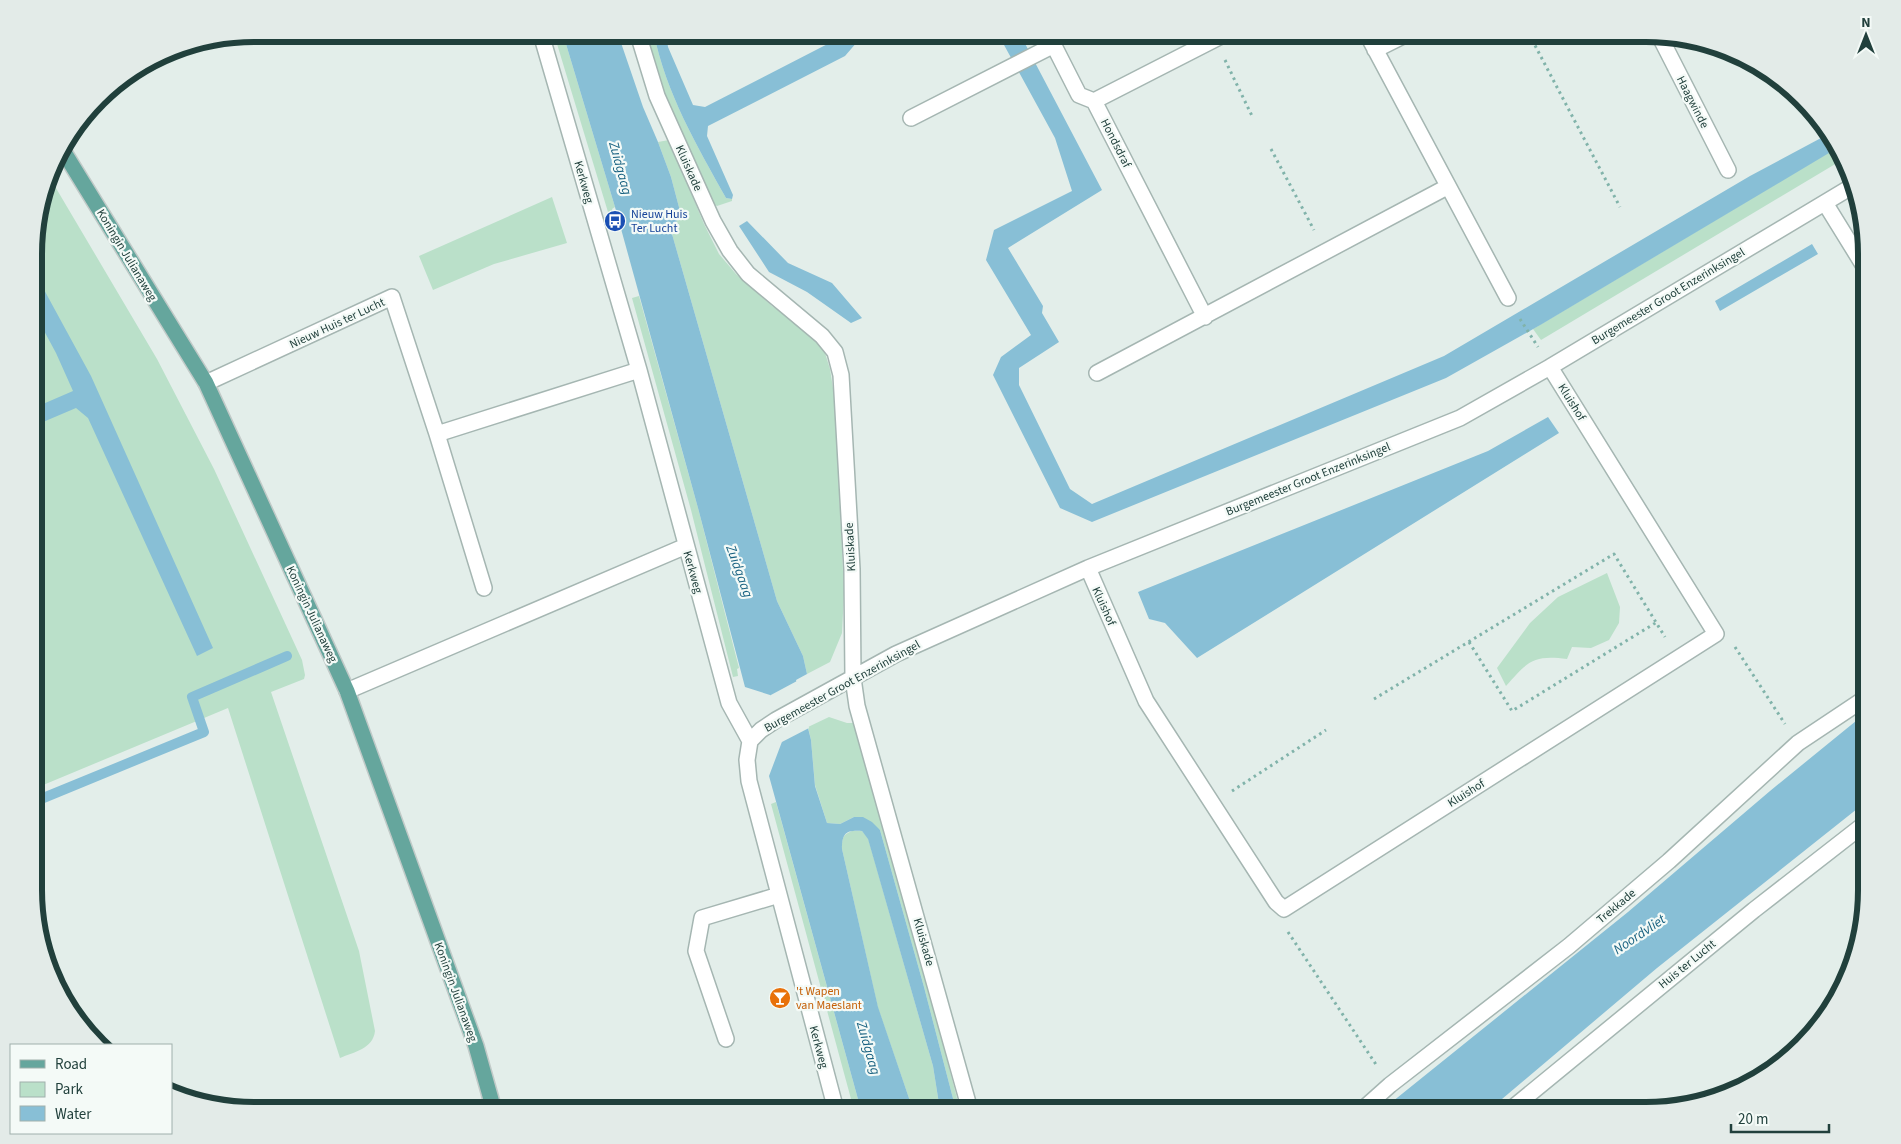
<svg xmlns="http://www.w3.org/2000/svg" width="1901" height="1144" viewBox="0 0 1901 1144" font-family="'Source Sans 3',sans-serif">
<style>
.green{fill:#bae0c9}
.water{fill:#88bfd6}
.pier{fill:#e3eeea}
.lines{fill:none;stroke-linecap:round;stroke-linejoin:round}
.stream{stroke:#88bfd6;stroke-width:10}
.minor-casing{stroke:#a5b6b2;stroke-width:18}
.major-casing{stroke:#c1cac8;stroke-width:18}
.path{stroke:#81b3aa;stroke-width:3;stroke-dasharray:2.5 4;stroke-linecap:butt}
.minor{stroke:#fff;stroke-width:15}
.major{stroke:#65a69d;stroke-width:15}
.labels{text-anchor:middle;stroke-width:4.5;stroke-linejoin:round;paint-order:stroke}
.street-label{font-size:12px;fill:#21403c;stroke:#f4faf7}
.transit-label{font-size:12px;fill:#164399;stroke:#f4faf7;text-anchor:start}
.food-label{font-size:12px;fill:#c56008;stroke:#f4faf7;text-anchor:start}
.water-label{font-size:14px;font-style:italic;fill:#176180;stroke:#f4faf7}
.rim{fill:none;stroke:#21403c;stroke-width:6}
</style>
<rect width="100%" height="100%" fill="#e3eeea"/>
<path class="green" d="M 554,34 L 563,34 L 615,207 L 612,209 L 616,220 L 611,222 Z
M 643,34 L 654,34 C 666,93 697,146 726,198 L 732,199 L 732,201 L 717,206 L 712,203 L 663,96 Z
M 669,140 L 704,224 L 719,254 L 736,274 L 772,306 L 798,324 L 812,335 L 825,353 L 830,369 L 835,401 L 844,593 L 842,633 L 830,662 L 807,674 L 803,656 L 777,601 L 672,234 L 680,211 L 671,177 L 658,142 Z
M 1838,147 L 1842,160 L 1541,340 L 1533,329 Z
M 50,178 L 157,359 L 214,469 L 302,660 L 305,675 L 304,679 L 271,692 L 359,951 L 375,1031 C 373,1049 354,1052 340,1058 L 228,708 L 36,788 L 36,226 Z
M 552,197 L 567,243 L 494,264 L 433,290 L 419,256 Z
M 639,296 L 698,508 L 739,668 L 737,669 L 738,676 L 733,677 L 691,510 L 632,298 Z
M 1607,573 L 1620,607 L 1619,623 L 1609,640 L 1591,648 L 1572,647 L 1567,659 C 1533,655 1528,661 1506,686 L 1497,668 L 1530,623 L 1558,597 Z
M 829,717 L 847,723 L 855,723 L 891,843 L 960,1110 L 956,1110 L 924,987 L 880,830 L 854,817 L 840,824 L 827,823 L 815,785 L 811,740 L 808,727 Z
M 776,802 L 861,1110 L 854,1110 L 771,804 Z
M 852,831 L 862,831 L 868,838 L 933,1066 L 940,1110 L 913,1110 L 878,1008 L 842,849 C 842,839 842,835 852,831 Z"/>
<path class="water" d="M 563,34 L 618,34 L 643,107 L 658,142 L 671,177 L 680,211 L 672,234 L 777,601 L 803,656 L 807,674 L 796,680 L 811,740 L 815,786 L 827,823 L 840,824 L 854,817 L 863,817 L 872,822 L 880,830 L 924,987 L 956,1110 L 940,1110 L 933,1066 L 868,839 L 862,831 C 846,830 842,833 842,849 L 878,1007 L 913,1110 L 861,1110 L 769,776 L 783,739 L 770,695 L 745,687 L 698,508 L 615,207 Z
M 654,34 L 666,34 L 668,47 L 693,105 L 705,107 L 847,34 L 864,34 L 845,56 L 708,126 L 707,136 L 733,195 L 732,199 L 726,198 C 697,146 666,93 654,34 Z
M 998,34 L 1020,34 L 1102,190 L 1008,248 L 1043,306 L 1042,313 L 1059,342 L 1019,368 L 1019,385 L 1070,489 L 1092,504 L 1444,356 L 1750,176 L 1821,138 L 1829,153 L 1542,324 L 1446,378 L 1092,522 L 1060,508 L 993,375 L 1001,357 L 1031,335 L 986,260 L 994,230 L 1072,191 L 1055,138 Z
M 747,221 L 788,263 L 832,283 L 862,318 L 851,323 L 807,292 L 769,272 L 739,226 Z
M 1812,244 L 1818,254 L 1720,311 L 1715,301 Z
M 36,275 L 91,376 L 213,648 L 197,656 L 88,418 L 76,408 L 36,425 L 36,407 L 73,391 L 56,353 L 36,316 Z
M 1548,417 L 1559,433 L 1197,658 L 1165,623 L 1149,619 L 1138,592 L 1488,451 Z
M 1867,712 L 1867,801 L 1657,968 L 1489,1110 L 1382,1110 L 1628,912 L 1770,791 Z"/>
<path class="pier" d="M 797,681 L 809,728 L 780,743 L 781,739 L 769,696 Z"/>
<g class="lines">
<path class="stream" d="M 36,801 L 204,732 L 192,697 L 287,656"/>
<g class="minor-casing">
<path id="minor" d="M 541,34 L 639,370 L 729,703 L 750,741 L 747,760 L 749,781 L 836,1110
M 638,34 L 657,96 L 713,221 L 730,251 L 748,274 L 822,336 L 835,352 L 841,375 L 852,569 L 853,678 L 857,706 L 970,1110
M 1048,34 L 1079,95 L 1094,101
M 1367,34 L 1508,298
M 1659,35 L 1728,170
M 1375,50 L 1407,34
M 911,118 L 1054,45
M 1825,203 L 1867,271
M 1205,317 L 1094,101 L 1225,34
M 1097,373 L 1447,187
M 206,383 L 392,297 L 437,434 L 484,588
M 437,434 L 639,370
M 1088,568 L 1146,701 L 1276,902 L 1284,909 L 1716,634 L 1550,367
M 347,691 L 686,546
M 750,741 L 761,730 L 776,720 L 896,654 L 1088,568 L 1460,418 L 1550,367 L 1851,187
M 726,1039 L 696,951 L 702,918 L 779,895
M 1362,1110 L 1390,1085 L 1569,946 L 1669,861 L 1798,743 L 1867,697
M 1510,1110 L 1754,910 L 1867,822"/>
</g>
<g class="major-casing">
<path id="major" d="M 62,149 L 206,383 L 347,691 L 476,1046 L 494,1110"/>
</g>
<path class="path" d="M 1529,34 L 1620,207
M 1225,60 L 1253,118
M 1271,149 L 1314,230
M 1520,319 L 1538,347
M 1469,642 L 1512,711 L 1657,622
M 1735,647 L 1785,724
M 1374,699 L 1614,554 L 1665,637
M 1232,791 L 1326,730
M 1288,932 L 1377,1066"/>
<use href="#minor" class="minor"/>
<use href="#major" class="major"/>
</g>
<defs>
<g id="bus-disc" transform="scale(1.125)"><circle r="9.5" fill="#1a4fb4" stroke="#f4faf7"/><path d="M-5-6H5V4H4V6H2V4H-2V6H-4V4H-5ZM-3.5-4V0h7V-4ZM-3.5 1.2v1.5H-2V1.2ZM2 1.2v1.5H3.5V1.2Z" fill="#fff"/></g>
<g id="bar-disc" transform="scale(1.125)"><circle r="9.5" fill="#e8710a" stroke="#f4faf7"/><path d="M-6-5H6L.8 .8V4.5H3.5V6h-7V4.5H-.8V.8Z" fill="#fff"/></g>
</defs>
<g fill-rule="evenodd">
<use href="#bus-disc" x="615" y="221"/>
<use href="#bar-disc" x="780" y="998"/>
</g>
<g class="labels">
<g class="street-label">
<text transform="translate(1693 102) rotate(63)" y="4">Haagwinde</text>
<text transform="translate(1116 143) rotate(63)" y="4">Hondsdraf</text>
<text transform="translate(689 168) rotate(66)" y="4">Kluiskade</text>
<text transform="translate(584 182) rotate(74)" y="4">Kerkweg</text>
<text transform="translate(127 255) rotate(59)" y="4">Koningin Julianaweg</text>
<text transform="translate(1668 296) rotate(-31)" y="4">Burgemeester Groot Enzerinksingel</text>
<text transform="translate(337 323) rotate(-25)" y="4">Nieuw Huis ter Lucht</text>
<text transform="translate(1572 402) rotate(58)" y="4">Kluishof</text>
<text transform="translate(1308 479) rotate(-22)" y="4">Burgemeester Groot Enzerinksingel</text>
<text transform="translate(850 547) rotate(-93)" y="4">Kluiskade</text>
<text transform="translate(693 572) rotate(74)" y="4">Kerkweg</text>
<text transform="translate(1104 606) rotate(66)" y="4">Kluishof</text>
<text transform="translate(312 614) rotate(65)" y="4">Koningin Julianaweg</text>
<text transform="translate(842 686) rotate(-29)" y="4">Burgemeester Groot Enzerinksingel</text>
<text transform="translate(1466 793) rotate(-32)" y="4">Kluishof</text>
<text transform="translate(1616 906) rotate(-40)" y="4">Trekkade</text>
<text transform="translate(924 942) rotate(74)" y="4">Kluiskade</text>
<text transform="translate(1687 964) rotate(-39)" y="4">Huis ter Lucht</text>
<text transform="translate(456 992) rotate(70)" y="4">Koningin Julianaweg</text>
<text transform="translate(819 1047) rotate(75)" y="4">Kerkweg</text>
</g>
<g class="transit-label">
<text x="631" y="218">Nieuw Huis<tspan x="631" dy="14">Ter Lucht</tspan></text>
</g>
<g class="food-label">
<text x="796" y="995">'t Wapen<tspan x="796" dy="14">van Maeslant</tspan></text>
</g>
<g class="water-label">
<text transform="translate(621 168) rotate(75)" y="5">Zuidgaag</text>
<text transform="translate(740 571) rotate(70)" y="5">Zuidgaag</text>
<text transform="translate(1639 934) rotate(-34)" y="5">Noordvliet</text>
<text transform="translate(869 1048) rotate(74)" y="5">Zuidgaag</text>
</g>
</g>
<path d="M0 0H1901V1144H0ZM254 42H1646A212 212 0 0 1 1858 254V890A212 212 0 0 1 1646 1102H254A212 212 0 0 1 42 890V254A212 212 0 0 1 254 42Z" fill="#e3ebe8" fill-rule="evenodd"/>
<path class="rim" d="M254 42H1646A212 212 0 0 1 1858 254V890A212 212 0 0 1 1646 1102H254A212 212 0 0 1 42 890V254A212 212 0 0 1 254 42Z"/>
<rect x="10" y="1044" width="162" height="90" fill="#f4faf7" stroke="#a0b0ac"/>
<rect x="20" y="1060" width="25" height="8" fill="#65a69d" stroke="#a0b0ac"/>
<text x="55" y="1069" font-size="15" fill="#21403c">Road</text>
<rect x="20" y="1082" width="25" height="15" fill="#bae0c9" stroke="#a0b0ac"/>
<text x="55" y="1094" font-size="15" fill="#21403c">Park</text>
<rect x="20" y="1106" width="25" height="15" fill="#88bfd6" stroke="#a0b0ac"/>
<text x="55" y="1119" font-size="15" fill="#21403c">Water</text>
<g transform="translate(1866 35)" stroke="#f4faf7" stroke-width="4" paint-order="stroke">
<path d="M0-4L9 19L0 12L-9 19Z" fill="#21403c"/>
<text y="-8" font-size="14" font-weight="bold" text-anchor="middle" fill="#21403c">N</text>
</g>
<path d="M1731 1124v8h98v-8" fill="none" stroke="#21403c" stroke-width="2.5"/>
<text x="1738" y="1124" font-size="15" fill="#21403c" stroke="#f4faf7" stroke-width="4" paint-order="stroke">20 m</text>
</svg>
